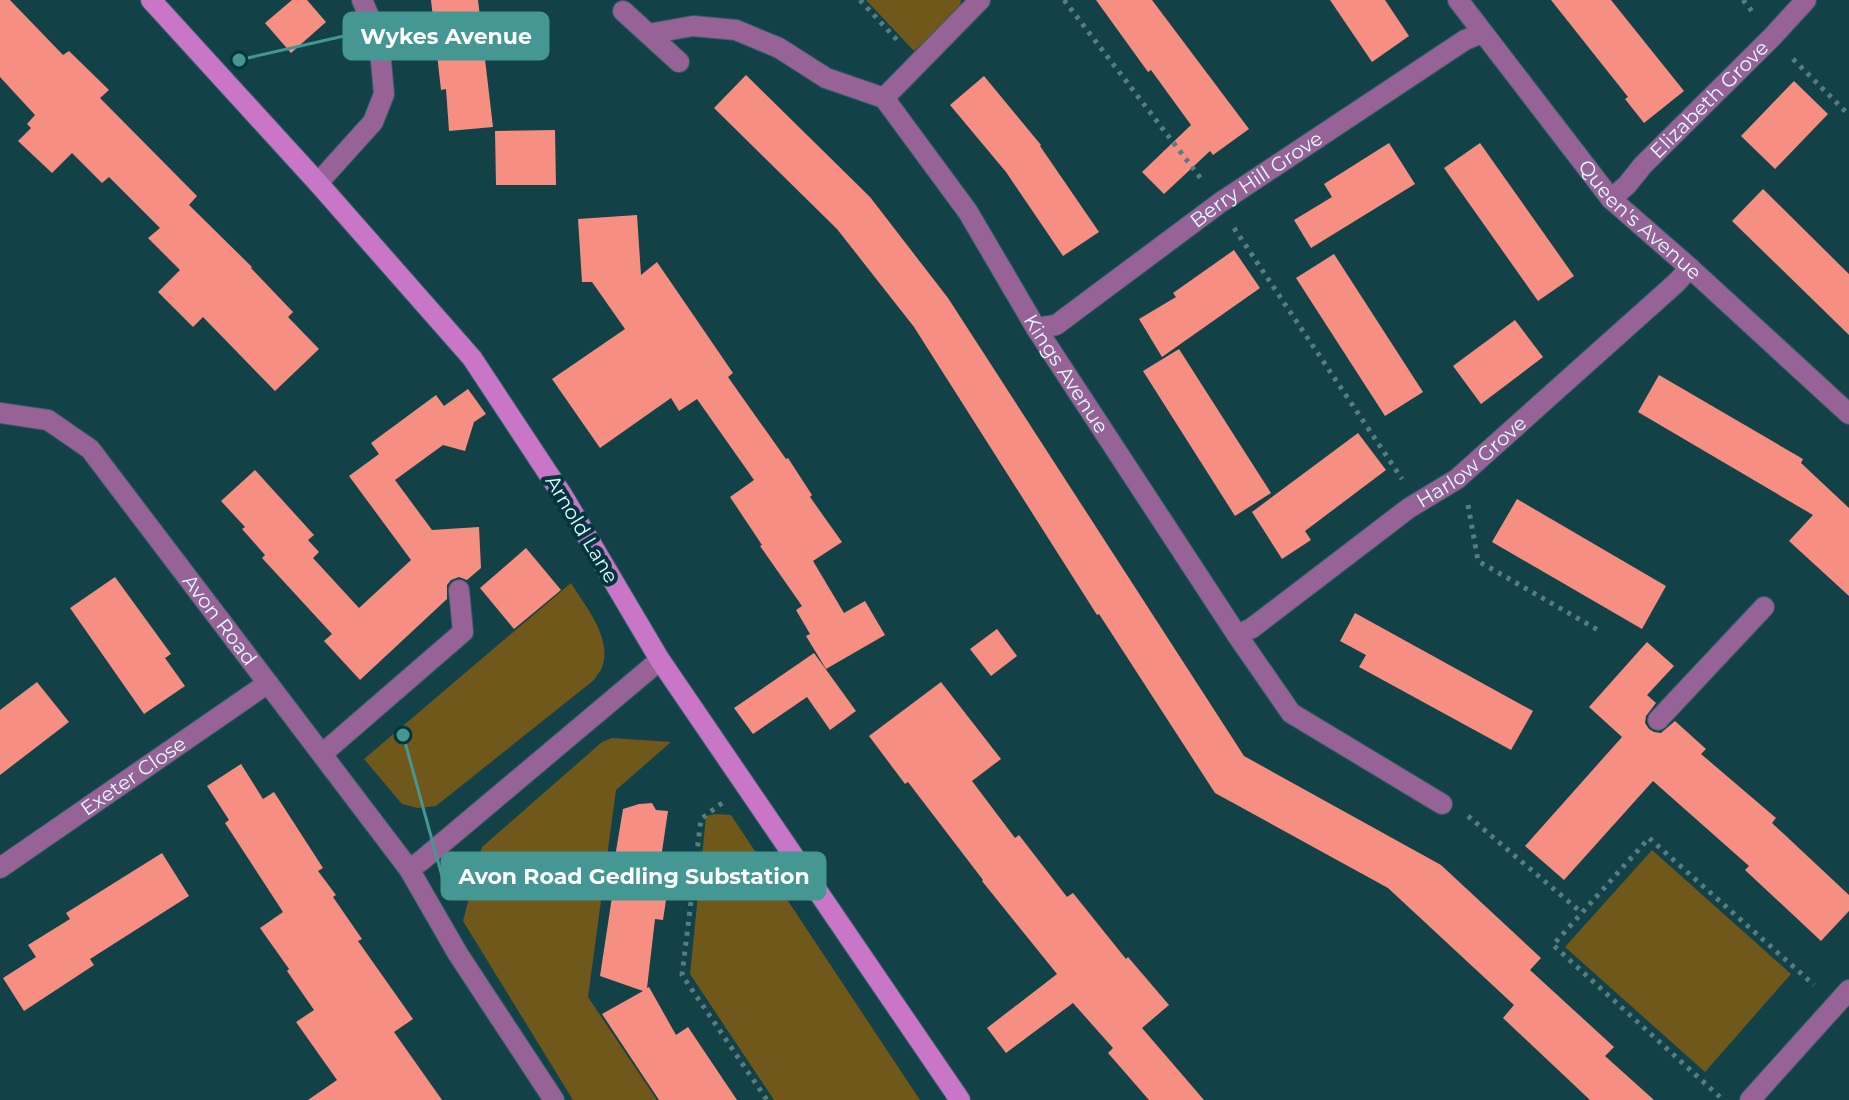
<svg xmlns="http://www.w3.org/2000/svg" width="1849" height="1100" viewBox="0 0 1849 1100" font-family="Montserrat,sans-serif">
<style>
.green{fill:#6f5819}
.building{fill:#f68f82}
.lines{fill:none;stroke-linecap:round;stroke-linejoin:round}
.lane-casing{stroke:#335f65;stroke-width:22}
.street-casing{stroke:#335f65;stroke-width:22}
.secondary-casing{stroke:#335f65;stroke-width:22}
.path{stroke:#557d83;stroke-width:5;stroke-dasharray:4 6;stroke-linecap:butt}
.lane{stroke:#976295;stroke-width:20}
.street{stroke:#976295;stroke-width:20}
.secondary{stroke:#ca76c8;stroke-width:20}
.labels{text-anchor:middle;stroke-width:8;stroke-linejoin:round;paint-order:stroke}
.street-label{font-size:20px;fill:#e2fafe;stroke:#04373d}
.leader{fill:none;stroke:#449792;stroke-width:3}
.callout-dot{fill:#449792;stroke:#04373d;stroke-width:3}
.callout{fill:#449792;stroke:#449792;stroke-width:3}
.callout-label{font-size:22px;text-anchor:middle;font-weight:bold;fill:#fff}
</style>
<rect width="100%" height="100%" fill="#124248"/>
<path class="green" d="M 866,0 L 961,0 L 960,8 L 914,51 Z
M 571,583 C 585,606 611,636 603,664 C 602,670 597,675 594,680 L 436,806 L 418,808 L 402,804 L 364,759 Z
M 612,738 L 671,742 L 616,790 L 588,997 L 657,1100 L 573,1100 L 463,921 L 482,847 L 602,742 Z
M 715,814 L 731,815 L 920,1100 L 774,1100 L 690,974 L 706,816 Z
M 1652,850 L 1791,974 L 1705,1072 L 1565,947 Z"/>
<path class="building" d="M 0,0 L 10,0 L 63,55 L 69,51 L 109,90 L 100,98 L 197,196 L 189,205 L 252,267 L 251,268 L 293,312 L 288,317 L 319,349 L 275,391 L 203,317 L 193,327 L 158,292 L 180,270 L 148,238 L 160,228 L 109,177 L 102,183 L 72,153 L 52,173 L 18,141 L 31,128 L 27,124 L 35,115 L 0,77 Z
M 292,0 L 307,0 L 326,22 L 291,53 L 265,23 Z
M 431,0 L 478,0 L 493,127 L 449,131 L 446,89 L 441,90 Z
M 1096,0 L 1152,0 L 1249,129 L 1213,155 L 1210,151 L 1164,194 L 1142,172 L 1191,125 L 1151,70 L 1148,72 Z
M 1330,0 L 1385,0 L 1409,36 L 1372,62 Z
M 1551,0 L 1611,0 L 1684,91 L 1644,123 L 1625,99 L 1628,97 Z
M 746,75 L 870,197 L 948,298 L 1244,756 L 1441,865 L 1541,958 L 1530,970 L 1614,1047 L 1605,1056 L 1654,1100 L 1590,1100 L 1503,1018 L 1514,1005 L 1388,888 L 1215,793 L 1099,614 L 1097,615 L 914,327 L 837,229 L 714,108 Z
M 984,76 L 1041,145 L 1040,146 L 1099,232 L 1063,256 L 1006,172 L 950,105 Z
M 1794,81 L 1828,114 L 1775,169 L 1741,136 Z
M 555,130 L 556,185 L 496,185 L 495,131 Z
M 1389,143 L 1415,184 L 1311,248 L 1294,220 L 1332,197 L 1324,184 Z
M 1480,143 L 1574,276 L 1538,301 L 1444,168 Z
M 1763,189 L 1849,274 L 1849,335 L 1732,221 Z
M 637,215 L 641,275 L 657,262 L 733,373 L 728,377 L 786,459 L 788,458 L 812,495 L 810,497 L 842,542 L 813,561 L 844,613 L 865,601 L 885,635 L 826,669 L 806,636 L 810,634 L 796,610 L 802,606 L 760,546 L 762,545 L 730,497 L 754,480 L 697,399 L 679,411 L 671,398 L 600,448 L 552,379 L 625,329 L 592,282 L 582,282 L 578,219 Z
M 1234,250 L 1260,288 L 1162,357 L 1139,319 L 1176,297 L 1173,293 Z
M 1334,254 L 1423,392 L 1385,416 L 1296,278 Z
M 1515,320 L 1543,357 L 1481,404 L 1453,366 Z
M 1179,349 L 1271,493 L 1235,516 L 1143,371 Z
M 1659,375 L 1803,459 L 1801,463 L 1849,508 L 1849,596 L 1789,541 L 1813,515 L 1638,412 Z
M 468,389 L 486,414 L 474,422 L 465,451 L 443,445 L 395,480 L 432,530 L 479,527 L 481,568 L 467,580 L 459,577 L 451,580 L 447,585 L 447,599 L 360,680 L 324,641 L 332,634 L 262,558 L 265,555 L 242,529 L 245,527 L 221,501 L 255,470 L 314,535 L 308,540 L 319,552 L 313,558 L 359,608 L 411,560 L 349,476 L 379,454 L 371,443 L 436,395 L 444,406 Z
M 1358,433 L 1386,470 L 1305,531 L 1311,540 L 1282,559 L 1252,512 Z
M 1517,499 L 1666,586 L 1642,629 L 1492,542 Z
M 526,548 L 561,590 L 514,629 L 480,588 Z
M 115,577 L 171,654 L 165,658 L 185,686 L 144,714 L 70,608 Z
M 1355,613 L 1533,711 L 1511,750 L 1359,667 L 1366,655 L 1340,641 Z
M 997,629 L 1017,656 L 991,676 L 970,649 Z
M 1647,642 L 1674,666 L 1647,695 L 1656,703 L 1646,716 L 1645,723 L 1649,729 L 1654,732 L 1661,733 L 1675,721 L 1706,749 L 1701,754 L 1776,818 L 1772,823 L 1849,895 L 1849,911 L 1821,941 L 1745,870 L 1749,866 L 1653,781 L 1564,880 L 1525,846 L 1622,737 L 1589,707 Z
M 814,653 L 856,711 L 830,730 L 807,697 L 753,734 L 734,708 Z
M 37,682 L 69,722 L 0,775 L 0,710 Z
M 941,682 L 1001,759 L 972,781 L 1015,838 L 1019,835 L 1067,897 L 1073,893 L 1126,959 L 1128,957 L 1169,1005 L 1142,1028 L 1204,1100 L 1149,1100 L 1108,1053 L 1113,1048 L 1073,1003 L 1006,1053 L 987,1028 L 1057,974 L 982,881 L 983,880 L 908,782 L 905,784 L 869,736 Z
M 241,764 L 263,799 L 274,792 L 323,868 L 318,871 L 336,895 L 333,897 L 362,939 L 358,941 L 413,1019 L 394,1032 L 442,1100 L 308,1100 L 337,1080 L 296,1022 L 314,1010 L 287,971 L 289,969 L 260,928 L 283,912 L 225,823 L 229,820 L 207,786 Z
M 652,803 L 656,810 L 668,811 L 660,865 L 671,867 L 663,920 L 655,919 L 647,988 L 649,987 L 676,1035 L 688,1027 L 737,1100 L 659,1100 L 602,1014 L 643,991 L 600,976 L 617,864 L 614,863 L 623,809 L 639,804 Z
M 162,853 L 189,896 L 90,959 L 94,965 L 24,1011 L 3,978 L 36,957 L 28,945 L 70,919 L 66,913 Z"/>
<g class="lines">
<g class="lane-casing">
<path id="lane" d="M 623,11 L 679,62
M 648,34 L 693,26 L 736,30 L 779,48 L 826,78 L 884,98
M 1658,720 L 1764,607
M 322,754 L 463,632 L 459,590"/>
</g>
<g class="street-casing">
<g id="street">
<path id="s1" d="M 980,0 L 884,98 L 968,212 L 1036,328 L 1237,635 L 1291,713 L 1442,804"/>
<path id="s2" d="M 1458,0 L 1611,199 L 1690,268 L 1849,414"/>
<path d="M 318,183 L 373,122 L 384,94 L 381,61 L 373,25 L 362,0"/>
<path id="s3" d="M 1611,199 L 1627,185 L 1643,165 L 1773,36 L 1806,0"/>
<path id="s4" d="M 1036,328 L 1056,325 L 1221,202 L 1465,40 L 1482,33"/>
<path id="s5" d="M 0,413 L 48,420 L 90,449 L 409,869"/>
<path id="s6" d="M 1237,635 L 1252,628 L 1409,508 L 1457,479 L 1676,283 L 1690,268"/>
<path id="s7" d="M 0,868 L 268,683"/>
<path d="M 554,1100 L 458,954 L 409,869 L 421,861 L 660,660"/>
<path d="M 1750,1100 L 1849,990"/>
</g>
</g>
<g class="secondary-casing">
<path id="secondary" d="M 151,0 L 318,183 L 472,358 L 563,496 L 660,660 L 960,1100"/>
</g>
<path class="path" d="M 860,0 L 898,41
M 1064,0 L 1202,180
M 1743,0 L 1755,15
M 1793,59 L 1849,115
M 1234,228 L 1402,479
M 1468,505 L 1478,561 L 1598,630
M 722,803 L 701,819 L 682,975 L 767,1100
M 1468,816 L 1582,913
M 1720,1097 L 1553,945 L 1649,838 L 1814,985"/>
<use href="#lane" class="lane"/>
<use href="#street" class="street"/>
<use href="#secondary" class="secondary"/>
</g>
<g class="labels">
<g class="street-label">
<text dy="7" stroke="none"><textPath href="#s3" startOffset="140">Elizabeth Grove</textPath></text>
<text dy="7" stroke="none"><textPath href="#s4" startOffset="268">Berry Hill Grove</textPath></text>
<text dy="7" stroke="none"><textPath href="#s2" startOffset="286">Queen's Avenue</textPath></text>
<text dy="7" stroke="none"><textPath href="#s1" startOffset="468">Kings Avenue</textPath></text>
<text dy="7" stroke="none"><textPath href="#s6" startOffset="292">Harlow Grove</textPath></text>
<text transform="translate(582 529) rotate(59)" y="7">Arnold Lane</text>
<text dy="7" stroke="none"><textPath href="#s5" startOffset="314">Avon Road</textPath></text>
<text dy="7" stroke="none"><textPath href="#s7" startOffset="162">Exeter Close</textPath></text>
</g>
</g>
<path class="leader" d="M239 60L344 36M403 735L442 876"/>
<g class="callout-dot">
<circle cx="239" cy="60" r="8"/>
<circle cx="403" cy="735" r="8"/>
</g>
<g class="callout">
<rect x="344" y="13" width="204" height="46" rx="8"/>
<rect x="442" y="853" width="383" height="46" rx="8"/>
</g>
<g class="callout-label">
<text x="446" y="44">Wykes Avenue</text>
<text x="634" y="884">Avon Road Gedling Substation</text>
</g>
</svg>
